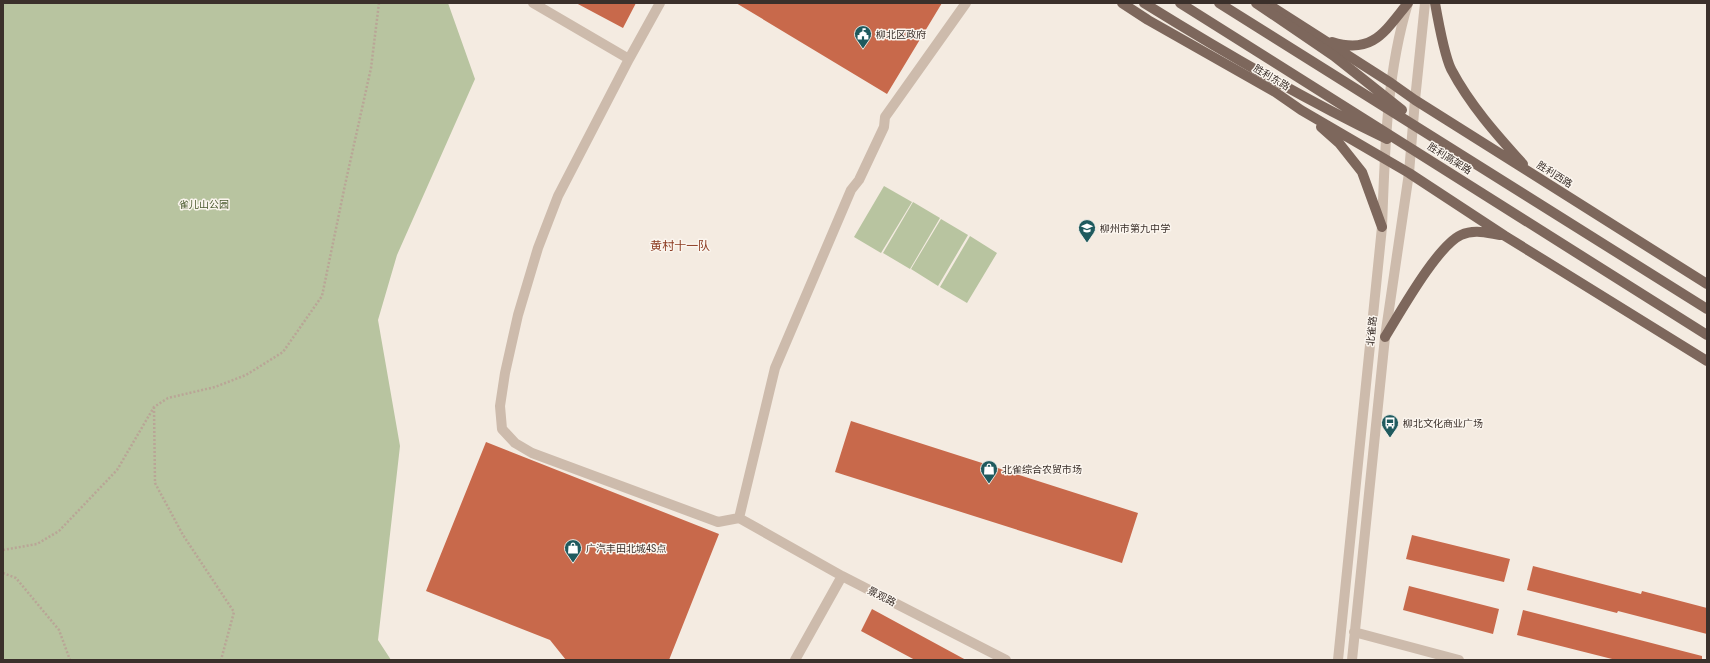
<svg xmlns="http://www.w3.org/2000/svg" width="1710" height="663" viewBox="0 0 1710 663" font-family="'Roboto Condensed','Noto Sans SC',sans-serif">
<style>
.green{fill:#b8c4a0}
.building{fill:#c8694b}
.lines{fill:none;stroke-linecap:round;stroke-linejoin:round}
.path{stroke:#b9a596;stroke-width:2.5;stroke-dasharray:2 2;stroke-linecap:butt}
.minor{stroke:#cdbbac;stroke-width:10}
.major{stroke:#7d675c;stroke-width:10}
.major-bridge{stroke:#7d675c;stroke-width:10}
.labels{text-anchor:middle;stroke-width:3;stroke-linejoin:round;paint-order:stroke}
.poi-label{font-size:10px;fill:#3b302b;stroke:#fbf5ee;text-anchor:start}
.street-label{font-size:10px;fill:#3b302b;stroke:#fbf5ee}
.park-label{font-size:10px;fill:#4a5a2e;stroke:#fbf5ee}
.quarter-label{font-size:12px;fill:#8c3b22;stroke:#fbf5ee}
</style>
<rect width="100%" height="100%" fill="#f4ebe1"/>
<path class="green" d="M 3,3 L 448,3 L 475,79 L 397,255 L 378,320 L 400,446 L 378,640 L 391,660 L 3,660 Z
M 884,186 L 912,202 L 881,253 L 854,237 Z
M 913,202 L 940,218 L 910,269 L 883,253 Z
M 941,219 L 968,235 L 938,286 L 911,269 Z
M 970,236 L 997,253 L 967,303 L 940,287 Z"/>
<path class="building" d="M 576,3 L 636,3 L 623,28 Z
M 736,3 L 942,3 L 887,94 Z
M 851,421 L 1138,513 L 1122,563 L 835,472 Z
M 486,442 L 719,534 L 669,660 L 566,660 L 550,640 L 426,591 Z
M 1412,535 L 1510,559 L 1504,582 L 1406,559 Z
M 1533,566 L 1641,594 L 1642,591 L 1707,608 L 1707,634 L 1618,611 L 1617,613 L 1527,590 Z
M 1409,586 L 1499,609 L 1493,634 L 1403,610 Z
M 872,609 L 966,660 L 915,660 L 861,631 Z
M 1523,610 L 1702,656 L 1702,660 L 1616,660 L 1517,635 Z"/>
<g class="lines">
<path class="path" d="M 154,407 L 155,483 L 183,535 L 234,612 L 221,660
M 3,550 L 37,544 L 59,531 L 117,470 L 154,407 L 168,398 L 215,387 L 246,375 L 283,352 L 322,296 L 345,185 L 371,68 L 379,3
M 3,573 L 16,578 L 59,630 L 70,660"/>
<path class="minor" d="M 533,3 L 629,59
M 660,3 L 629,59 L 558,196 L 538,248 L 518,315 L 505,373 L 500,406 L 502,429 L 515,443 L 532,453 L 718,522 L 739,518 L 842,576
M 739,518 L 775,368 L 851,190 L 859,180 L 884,127 L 885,117 L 966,3
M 1354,632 L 1459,660
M 795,660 L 842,576 L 1006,660
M 1338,660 L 1382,227 C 1385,152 1386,75 1408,3
M 1352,660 L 1385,337 L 1409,173 L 1415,100 L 1425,3"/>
<path class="major" d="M 1122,3 L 1148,20 L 1275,92 L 1301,110 L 1409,173 L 1505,236 L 1707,361
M 1266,3 L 1391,83 L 1415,100 L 1707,284
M 1435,3 C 1438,20 1444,54 1451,69 C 1470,105 1496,134 1523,164
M 1332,42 C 1373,55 1385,31 1408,3
M 1321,127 L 1339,143 L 1362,172 L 1382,227
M 1385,337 C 1400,313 1437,246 1461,235 C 1474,229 1487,233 1500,235"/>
<path class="major-bridge" d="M 1144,3 C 1223,52 1303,99 1387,139
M 1180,3 L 1707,335
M 1219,3 L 1707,309
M 1256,3 L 1334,56 L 1402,110"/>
</g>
<defs>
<g id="civic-pin" transform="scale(0.9)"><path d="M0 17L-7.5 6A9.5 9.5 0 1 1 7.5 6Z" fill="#1f5a5e" stroke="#fbf5ee"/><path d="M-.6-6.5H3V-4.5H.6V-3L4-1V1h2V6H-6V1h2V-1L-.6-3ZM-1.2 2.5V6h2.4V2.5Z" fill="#fff"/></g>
<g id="school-pin" transform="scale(0.9)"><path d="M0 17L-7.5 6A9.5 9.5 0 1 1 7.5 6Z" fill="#1f5a5e" stroke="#fbf5ee"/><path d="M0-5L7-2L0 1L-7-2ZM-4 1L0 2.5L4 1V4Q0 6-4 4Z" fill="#fff"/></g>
<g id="bus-pin" transform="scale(0.9)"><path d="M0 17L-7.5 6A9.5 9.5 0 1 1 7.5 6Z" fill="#1f5a5e" stroke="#fbf5ee"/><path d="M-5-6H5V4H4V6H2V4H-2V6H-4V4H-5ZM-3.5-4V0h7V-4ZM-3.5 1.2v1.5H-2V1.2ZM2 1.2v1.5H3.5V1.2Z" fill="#fff"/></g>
<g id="shop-pin" transform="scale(0.9)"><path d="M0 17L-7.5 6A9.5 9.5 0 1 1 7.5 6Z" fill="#1f5a5e" stroke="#fbf5ee"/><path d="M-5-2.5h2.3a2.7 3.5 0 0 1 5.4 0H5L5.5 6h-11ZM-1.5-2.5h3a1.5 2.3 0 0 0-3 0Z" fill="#fff"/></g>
</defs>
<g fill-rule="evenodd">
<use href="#civic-pin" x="863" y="34"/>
<use href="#school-pin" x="1087" y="228"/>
<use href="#bus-pin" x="1390" y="423"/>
<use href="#shop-pin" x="989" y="469"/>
<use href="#shop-pin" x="573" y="548"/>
</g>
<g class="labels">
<g class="poi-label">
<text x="876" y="38">柳北区政府</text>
<text x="1100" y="232">柳州市第九中学</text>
<text x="1403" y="427">柳北文化商业广场</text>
<text x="1002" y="473">北雀综合农贸市场</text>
<text x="586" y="552">广汽丰田北城4S点</text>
</g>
<g class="street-label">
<text transform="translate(1272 77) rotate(31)" y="4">胜利东路</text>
<text transform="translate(1450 158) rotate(32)" y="4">胜利高架路</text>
<text transform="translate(1555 174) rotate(32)" y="4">胜利西路</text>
<text transform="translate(1371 331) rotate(-84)" y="4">北雀路</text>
<text transform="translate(882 596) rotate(27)" y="4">景观路</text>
</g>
<g class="park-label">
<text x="204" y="208">雀儿山公园</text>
</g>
<g class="quarter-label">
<text x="680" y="250">黄村十一队</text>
</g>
</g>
<rect width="1710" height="663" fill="none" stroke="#3b302b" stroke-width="8"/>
</svg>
